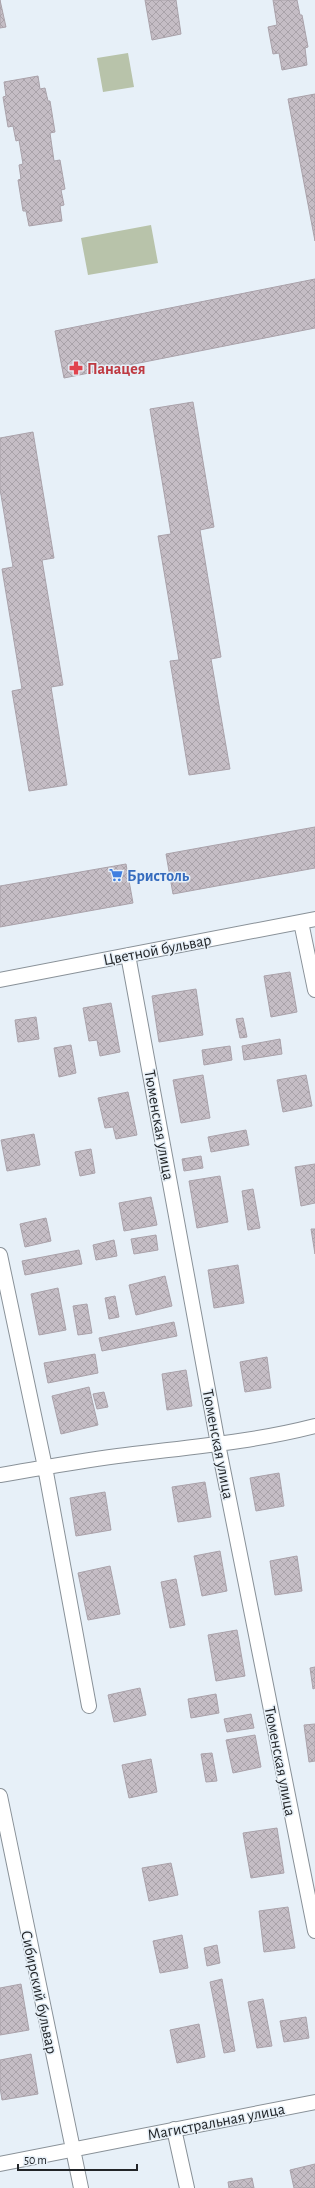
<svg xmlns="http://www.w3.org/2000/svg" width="315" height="2188" viewBox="0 0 315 2188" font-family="'Alegreya Sans',sans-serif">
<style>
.green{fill:#b8c3aa}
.building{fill:url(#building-cross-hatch);stroke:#aaa2aa}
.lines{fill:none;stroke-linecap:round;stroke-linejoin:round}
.street-casing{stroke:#899198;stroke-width:16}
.street{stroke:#fff;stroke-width:14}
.labels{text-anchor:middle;stroke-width:3;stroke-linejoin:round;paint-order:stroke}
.health-label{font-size:16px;font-weight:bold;fill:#be3a42;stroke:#e7f0f8;text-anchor:start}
.shop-label{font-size:16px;font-weight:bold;fill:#366cbe;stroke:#e7f0f8;text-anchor:start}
.street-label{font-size:16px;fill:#222528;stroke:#e7f0f8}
</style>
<defs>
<pattern id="building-cross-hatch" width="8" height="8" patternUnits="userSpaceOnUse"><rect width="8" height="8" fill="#c5bdc5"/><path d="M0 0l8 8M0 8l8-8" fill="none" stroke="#a9a2a9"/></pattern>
</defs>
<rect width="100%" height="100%" fill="#e7f0f8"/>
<path class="green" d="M 128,53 L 134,87 L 103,92 L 97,58 Z
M 151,225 L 158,263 L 88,275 L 81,238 Z"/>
<path class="building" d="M 0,0 L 6,27 L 0,28 Z
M 145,0 L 176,0 L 181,34 L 152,40 Z
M 273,0 L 297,0 L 300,15 L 302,15 L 308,47 L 305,48 L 307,65 L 282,70 L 279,53 L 273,54 L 268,27 L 277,25 Z
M 38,76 L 40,89 L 45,88 L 48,101 L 50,101 L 55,132 L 50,133 L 54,161 L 60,160 L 65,189 L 61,190 L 64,205 L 60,206 L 62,221 L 29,226 L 26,211 L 23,211 L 18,180 L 21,179 L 19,165 L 23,164 L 19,140 L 16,141 L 13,126 L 8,127 L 3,97 L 6,96 L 4,82 Z
M 315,94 L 315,241 L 288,99 Z
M 315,279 L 315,328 L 64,378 L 55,331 Z
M 193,402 L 214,527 L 200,530 L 221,657 L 211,659 L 230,769 L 189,775 L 170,661 L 179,660 L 158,536 L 171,534 L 150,409 Z
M 33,432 L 54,558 L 42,560 L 63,685 L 51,687 L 67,785 L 29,791 L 12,691 L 22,689 L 2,569 L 13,567 L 0,489 L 0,438 Z
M 315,827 L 315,868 L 173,894 L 166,854 Z
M 126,864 L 133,903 L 0,927 L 0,886 Z
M 290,972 L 297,1012 L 271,1017 L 264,976 Z
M 196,989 L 203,1035 L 159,1042 L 152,996 Z
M 111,1003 L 120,1052 L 100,1056 L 97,1040 L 89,1041 L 83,1008 Z
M 36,1017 L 39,1039 L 18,1042 L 15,1020 Z
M 243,1018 L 247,1037 L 240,1038 L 236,1019 Z
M 280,1039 L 282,1054 L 244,1060 L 242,1046 Z
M 71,1045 L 76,1073 L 59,1077 L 54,1048 Z
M 230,1046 L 232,1060 L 204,1065 L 202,1050 Z
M 203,1075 L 210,1118 L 181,1123 L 173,1080 Z
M 306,1075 L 312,1106 L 283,1112 L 277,1080 Z
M 128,1092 L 137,1135 L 116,1139 L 113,1127 L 105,1128 L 98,1098 Z
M 246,1130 L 249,1145 L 211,1152 L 208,1137 Z
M 34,1134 L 40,1165 L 7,1171 L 1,1140 Z
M 91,1149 L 95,1173 L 80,1176 L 75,1152 Z
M 201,1156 L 203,1168 L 184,1171 L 182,1159 Z
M 315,1164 L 315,1203 L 301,1206 L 295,1167 Z
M 220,1176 L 228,1222 L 197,1228 L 189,1181 Z
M 253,1189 L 260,1228 L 248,1230 L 242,1191 Z
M 151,1197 L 157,1225 L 124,1231 L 119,1203 Z
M 46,1218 L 51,1241 L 25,1247 L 20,1224 Z
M 311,1229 L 315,1229 L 315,1254 Z
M 156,1235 L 158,1250 L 134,1254 L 131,1239 Z
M 114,1240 L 117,1256 L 96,1260 L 93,1245 Z
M 79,1250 L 82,1264 L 25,1275 L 22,1261 Z
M 238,1265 L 244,1303 L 214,1308 L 208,1270 Z
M 165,1276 L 172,1306 L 136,1315 L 129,1285 Z
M 58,1288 L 66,1330 L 39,1335 L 31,1294 Z
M 115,1296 L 119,1317 L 109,1319 L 105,1298 Z
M 87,1304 L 92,1333 L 78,1335 L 73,1306 Z
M 174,1322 L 177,1336 L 102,1351 L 99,1338 Z
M 95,1354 L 98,1373 L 48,1383 L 44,1363 Z
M 267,1357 L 271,1388 L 245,1392 L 240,1362 Z
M 186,1370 L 192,1406 L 167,1410 L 162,1374 Z
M 89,1387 L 98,1425 L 61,1434 L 52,1396 Z
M 104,1392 L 108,1407 L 97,1409 L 93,1394 Z
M 279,1473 L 284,1506 L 256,1511 L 250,1478 Z
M 205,1482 L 211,1517 L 178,1522 L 172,1487 Z
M 105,1492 L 111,1530 L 76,1536 L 70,1498 Z
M 220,1551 L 227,1591 L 202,1596 L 194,1556 Z
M 297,1556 L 302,1591 L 275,1595 L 270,1561 Z
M 110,1566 L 120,1614 L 88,1620 L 78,1573 Z
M 176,1579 L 185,1625 L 170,1628 L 161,1582 Z
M 237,1630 L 245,1676 L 216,1681 L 208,1635 Z
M 315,1667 L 315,1688 L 313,1689 L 310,1668 Z
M 140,1688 L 146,1715 L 114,1722 L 108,1695 Z
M 216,1694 L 219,1713 L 191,1718 L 188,1699 Z
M 251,1714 L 254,1728 L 227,1732 L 224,1719 Z
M 315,1724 L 315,1761 L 309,1762 L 304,1725 Z
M 255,1735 L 261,1767 L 233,1773 L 226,1740 Z
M 212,1753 L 217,1781 L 206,1782 L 201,1754 Z
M 151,1759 L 157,1792 L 129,1798 L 122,1765 Z
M 277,1828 L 284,1873 L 251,1878 L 243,1833 Z
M 171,1863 L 178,1895 L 149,1901 L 142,1868 Z
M 288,1907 L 295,1948 L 264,1952 L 259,1911 Z
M 182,1935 L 188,1968 L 160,1973 L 153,1941 Z
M 217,1945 L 220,1963 L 207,1966 L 204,1948 Z
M 222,1979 L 235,2051 L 224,2053 L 210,1982 Z
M 21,1984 L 29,2030 L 0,2035 L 0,1988 Z
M 263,1999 L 272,2046 L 257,2048 L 248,2002 Z
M 306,2017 L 309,2038 L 284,2042 L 280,2021 Z
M 199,2024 L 205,2057 L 177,2063 L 170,2030 Z
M 31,2054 L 38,2094 L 2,2100 L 0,2087 L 0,2060 Z
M 315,2164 L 315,2188 L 294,2188 L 290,2170 Z
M 252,2178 L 254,2188 L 229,2188 L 228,2182 Z"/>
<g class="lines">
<g class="street-casing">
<path id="street" d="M 301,922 L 315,990
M 128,955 L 218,1444 L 315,1931
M 0,980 L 315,919
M 0,1255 L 45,1467 L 89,1706
M 0,1475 C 42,1468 84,1460 126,1455 C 190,1447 253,1442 315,1426
M 0,1796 L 81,2188
M 174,2129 L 187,2188
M 0,2164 L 315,2102"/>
</g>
<use href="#street" class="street"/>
</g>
<defs>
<g id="pharmacy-bare" transform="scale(1.08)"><path d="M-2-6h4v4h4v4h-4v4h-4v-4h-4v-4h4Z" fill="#e0444e" stroke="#e7f0f8" stroke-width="2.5" paint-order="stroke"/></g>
<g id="supermarket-bare" transform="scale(1.08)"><path d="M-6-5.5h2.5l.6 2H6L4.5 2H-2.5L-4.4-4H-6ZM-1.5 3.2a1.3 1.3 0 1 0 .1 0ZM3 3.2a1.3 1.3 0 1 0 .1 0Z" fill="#3f7fe0" stroke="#e7f0f8" stroke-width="2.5" paint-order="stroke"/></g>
</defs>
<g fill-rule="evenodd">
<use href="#pharmacy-bare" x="76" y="368"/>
<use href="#supermarket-bare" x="116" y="875"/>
</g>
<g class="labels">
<g class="health-label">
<text x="87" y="374">Панацея</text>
</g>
<g class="shop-label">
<text x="127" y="881">Бристоль</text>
</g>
<g class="street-label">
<text transform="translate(157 949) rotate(-11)" y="6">Цветной бульвар</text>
<text transform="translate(160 1125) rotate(80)" y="6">Тюменская улица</text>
<text transform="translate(219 1444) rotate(79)" y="6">Тюменская улица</text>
<text transform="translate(281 1761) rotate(79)" y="6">Тюменская улица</text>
<text transform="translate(40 1992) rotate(78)" y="6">Сибирский бульвар</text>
<text transform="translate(216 2121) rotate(-11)" y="6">Магистральная улица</text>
</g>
</g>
<path d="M18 2164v6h119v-6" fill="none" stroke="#222528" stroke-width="2"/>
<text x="24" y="2164" font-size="12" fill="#222528" stroke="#e7f0f8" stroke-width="3" paint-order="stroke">50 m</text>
</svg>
